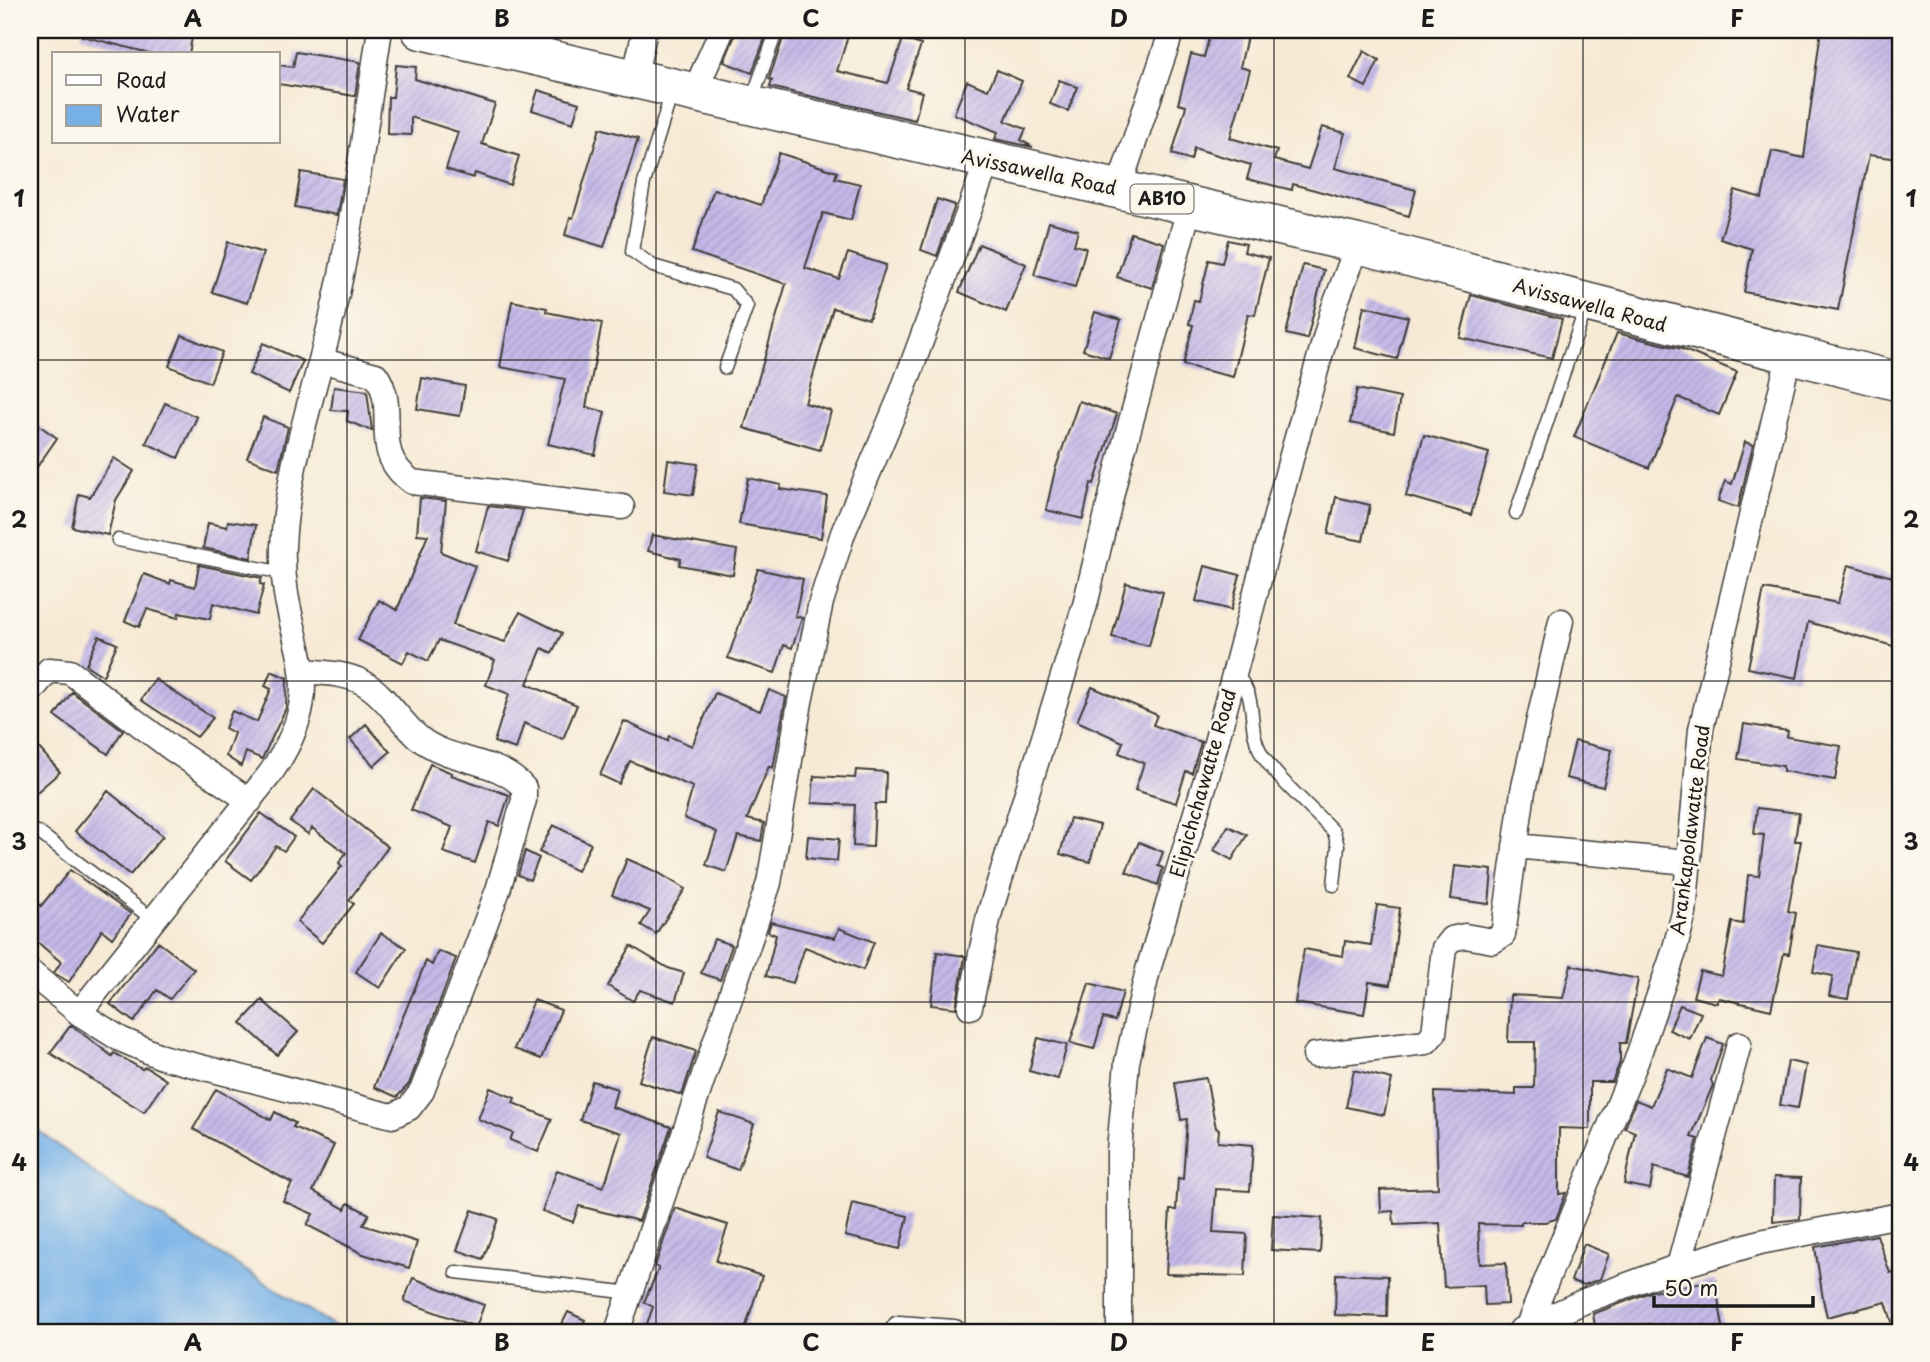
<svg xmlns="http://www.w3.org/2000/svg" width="1930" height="1362" viewBox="0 0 1930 1362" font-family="'Playpen Sans',sans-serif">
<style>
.water{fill:#76b0e7;stroke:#496682;stroke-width:2}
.building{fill:url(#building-hatch)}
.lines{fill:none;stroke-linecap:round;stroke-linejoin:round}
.service-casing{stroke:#3d3b38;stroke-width:15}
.minor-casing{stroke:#3d3b38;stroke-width:27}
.primary-casing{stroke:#3d3b38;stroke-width:41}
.service{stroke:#fff;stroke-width:12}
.minor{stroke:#fff;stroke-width:24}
.primary{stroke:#fff;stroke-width:38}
.grid{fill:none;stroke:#1c1c1c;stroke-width:2;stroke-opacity:0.55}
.labels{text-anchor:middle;stroke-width:6;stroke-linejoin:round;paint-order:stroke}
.shield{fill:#fbf7ec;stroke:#5f5e5a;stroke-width:2}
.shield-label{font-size:18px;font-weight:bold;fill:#1c1c1c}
.street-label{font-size:19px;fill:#1c1c1c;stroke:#fbf7ec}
.neatline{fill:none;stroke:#1c1c1c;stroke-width:2.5}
.grid-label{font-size:23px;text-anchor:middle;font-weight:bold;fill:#1c1c1c}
</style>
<defs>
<pattern id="building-hatch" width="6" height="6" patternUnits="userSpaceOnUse" patternTransform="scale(1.75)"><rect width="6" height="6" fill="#c4b9e8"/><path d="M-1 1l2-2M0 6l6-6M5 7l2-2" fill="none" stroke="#a89ec6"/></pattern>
</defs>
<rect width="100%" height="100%" fill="#fbf7ec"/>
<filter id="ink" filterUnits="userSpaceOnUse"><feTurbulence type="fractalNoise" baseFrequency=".0143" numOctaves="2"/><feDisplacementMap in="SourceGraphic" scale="14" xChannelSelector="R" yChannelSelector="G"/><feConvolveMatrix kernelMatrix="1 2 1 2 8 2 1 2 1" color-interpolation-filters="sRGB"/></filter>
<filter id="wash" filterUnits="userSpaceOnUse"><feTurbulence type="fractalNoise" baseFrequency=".00686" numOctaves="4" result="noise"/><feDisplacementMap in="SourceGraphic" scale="28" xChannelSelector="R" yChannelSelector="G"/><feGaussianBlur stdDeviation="1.57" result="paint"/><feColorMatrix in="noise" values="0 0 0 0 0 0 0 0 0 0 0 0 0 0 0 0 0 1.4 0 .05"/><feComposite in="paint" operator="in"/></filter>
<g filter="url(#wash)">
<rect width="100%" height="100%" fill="#f7ead5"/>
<path class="water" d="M 30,1124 L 114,1188 L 344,1332 L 30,1332 Z"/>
<g id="blocks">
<path class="building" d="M 82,30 L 181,30 L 193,32 L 189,54 L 153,54 L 82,36 Z
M 737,30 L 768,30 L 752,73 L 724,62 Z
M 786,30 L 850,30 L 837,71 L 888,83 L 903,39 L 921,45 L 906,88 L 922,92 L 915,120 L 770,87 L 772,80 L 769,79 Z
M 1211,30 L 1248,32 L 1240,67 L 1250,70 L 1230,138 L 1277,151 L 1274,160 L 1308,169 L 1322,127 L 1345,133 L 1335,168 L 1416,190 L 1409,216 L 1293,184 L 1292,190 L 1247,179 L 1251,165 L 1194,148 L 1191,160 L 1172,154 L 1186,106 L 1178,104 L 1191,54 L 1204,57 Z
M 1821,30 L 1900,30 L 1900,159 L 1869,155 L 1838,310 L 1744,292 L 1752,249 L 1720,239 L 1735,190 L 1762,198 L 1772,151 L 1804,158 Z
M 1364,51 L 1379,60 L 1366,87 L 1350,79 Z
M 296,52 L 360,62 L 355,96 L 278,84 L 278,65 L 293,67 Z
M 396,65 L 416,67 L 415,79 L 495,104 L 482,144 L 519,156 L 510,185 L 475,173 L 473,178 L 446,169 L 458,132 L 411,117 L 411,135 L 387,134 L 388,97 L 393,97 Z
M 997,70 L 1022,81 L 1005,121 L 1026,129 L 1021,140 L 1033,147 L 995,139 L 998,132 L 954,114 L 967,81 L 988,90 Z
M 1059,80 L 1078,87 L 1068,111 L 1050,104 Z
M 538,90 L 579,103 L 573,123 L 532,110 Z
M 600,128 L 638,139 L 604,247 L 565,235 L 570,217 L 573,218 Z
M 779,153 L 837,172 L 835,178 L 860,184 L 851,220 L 823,213 L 805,268 L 839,279 L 848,253 L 886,265 L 869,319 L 833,308 L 805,403 L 831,411 L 820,450 L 744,428 L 786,284 L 692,252 L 714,189 L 761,205 Z
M 301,172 L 343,179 L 337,215 L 295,207 Z
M 937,199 L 955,205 L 937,256 L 921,250 Z
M 1049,222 L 1078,230 L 1074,245 L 1086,248 L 1075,287 L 1034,275 Z
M 1131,233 L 1164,243 L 1152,288 L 1117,277 Z
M 1228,240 L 1246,244 L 1244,252 L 1269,258 L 1255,315 L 1248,314 L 1233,377 L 1183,365 L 1193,325 L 1189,324 L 1194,300 L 1199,301 L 1209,260 L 1222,263 Z
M 228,242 L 263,253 L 247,303 L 212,292 Z
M 979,244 L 1026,264 L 1006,312 L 959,292 Z
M 1303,265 L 1324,270 L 1307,339 L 1286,334 Z
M 1471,295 L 1562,319 L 1552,358 L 1460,338 Z
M 512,301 L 547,308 L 546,312 L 602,323 L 586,407 L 605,412 L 595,455 L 548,444 L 565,379 L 500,367 Z
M 1364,306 L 1408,317 L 1397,359 L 1355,348 Z
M 1095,312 L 1121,320 L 1109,358 L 1083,350 Z
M 1617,333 L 1682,349 L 1737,372 L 1719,415 L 1678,397 L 1649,468 L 1574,437 Z
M 182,335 L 222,352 L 210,383 L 169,366 Z
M 263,343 L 303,361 L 289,393 L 249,374 Z
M 422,378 L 465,386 L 460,416 L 417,409 Z
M 334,387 L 367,391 L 372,431 L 347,421 L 348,411 L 331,410 Z
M 1357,389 L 1400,398 L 1394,432 L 1350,423 Z
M 1079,401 L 1117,414 L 1094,484 L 1091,483 L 1083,519 L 1046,510 L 1055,470 Z
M 165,403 L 197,417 L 178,458 L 146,443 Z
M 263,417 L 288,427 L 278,470 L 247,458 Z
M 30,419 L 57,438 L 30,477 Z
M 1424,435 L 1489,453 L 1471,515 L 1406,496 Z
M 1745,442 L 1753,445 L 1738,508 L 1718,501 L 1725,481 L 1732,484 Z
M 114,458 L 134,471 L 116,500 L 108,535 L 72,527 L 79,494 L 90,497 Z
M 668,460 L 698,464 L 693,495 L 664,491 Z
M 748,478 L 781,485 L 780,489 L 827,496 L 821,538 L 739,524 Z
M 1336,497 L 1370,505 L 1363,541 L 1328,534 Z
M 420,498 L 446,501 L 441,552 L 475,566 L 453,625 L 505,642 L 520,612 L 562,633 L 552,653 L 542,648 L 527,684 L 577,705 L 563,739 L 524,723 L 516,749 L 494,742 L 509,694 L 486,685 L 495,660 L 439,640 L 428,661 L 409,651 L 403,663 L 358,640 L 379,600 L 397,610 L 428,535 L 417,534 Z
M 488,506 L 523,510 L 508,561 L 476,551 Z
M 228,521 L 256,525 L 251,558 L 203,548 L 208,523 L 227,527 Z
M 652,535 L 737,550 L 733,575 L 679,565 L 681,559 L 648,551 Z
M 199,565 L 262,578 L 260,584 L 264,585 L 256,615 L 213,603 L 210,619 L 179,613 L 178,618 L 147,609 L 139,627 L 125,621 L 144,574 L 170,584 L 171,580 L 195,587 Z
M 1848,565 L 1900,579 L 1900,648 L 1808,622 L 1797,678 L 1748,668 L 1764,589 L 1838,603 Z
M 1205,566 L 1240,575 L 1231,610 L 1196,601 Z
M 758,569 L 803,579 L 795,616 L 802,618 L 792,648 L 784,645 L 775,673 L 728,658 Z
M 1126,583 L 1163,592 L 1149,646 L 1112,637 Z
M 99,636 L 117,644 L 103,676 L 86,665 Z
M 271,671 L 287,678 L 286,708 L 262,759 L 246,752 L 241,766 L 226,756 L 234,733 L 225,728 L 232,711 L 257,722 L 271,689 L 265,686 Z
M 155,679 L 213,718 L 197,737 L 141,700 Z
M 1092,687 L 1157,715 L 1153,725 L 1201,742 L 1192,773 L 1186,771 L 1176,803 L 1135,790 L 1144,763 L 1119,753 L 1123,742 L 1077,721 Z
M 769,690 L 786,697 L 774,763 L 773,768 L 769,766 L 747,819 L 764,823 L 761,841 L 738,836 L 726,872 L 706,865 L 717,832 L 684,818 L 693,787 L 630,761 L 619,784 L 600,775 L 624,721 L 667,741 L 669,736 L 692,746 L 715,693 L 760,711 Z
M 72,692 L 123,730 L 108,754 L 55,716 Z
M 366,724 L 390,752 L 374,766 L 350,739 Z
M 1744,724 L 1788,731 L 1787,737 L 1841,746 L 1835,780 L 1783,771 L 1783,766 L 1738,759 Z
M 30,738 L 60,772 L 30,798 Z
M 1575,741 L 1612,750 L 1603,787 L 1566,778 Z
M 430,764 L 452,773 L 451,775 L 509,795 L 499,826 L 489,822 L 475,863 L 443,852 L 452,827 L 411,810 Z
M 856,770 L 886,772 L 885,804 L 875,804 L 873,847 L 853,846 L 855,805 L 812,803 L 814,776 L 855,778 Z
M 314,789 L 388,847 L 349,900 L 354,904 L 322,943 L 297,922 L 342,866 L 339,863 L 346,853 L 312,828 L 308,834 L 290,821 Z
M 108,791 L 163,836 L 130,875 L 75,831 Z
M 1757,808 L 1799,813 L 1795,841 L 1801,841 L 1788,911 L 1796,913 L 1789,954 L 1784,953 L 1771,1010 L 1719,998 L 1717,1003 L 1693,997 L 1700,971 L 1722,976 L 1732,922 L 1743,924 L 1748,875 L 1759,876 L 1764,835 L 1754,834 Z
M 261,813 L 294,837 L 284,851 L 276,846 L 251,880 L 225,861 Z
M 1070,818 L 1100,825 L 1090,862 L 1060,854 Z
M 553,825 L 591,844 L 577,871 L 539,852 Z
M 1228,826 L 1247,835 L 1232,860 L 1214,850 Z
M 808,836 L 839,839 L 837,861 L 806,858 Z
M 1139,842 L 1163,852 L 1158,866 L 1163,868 L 1158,885 L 1126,872 Z
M 525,851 L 539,858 L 530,880 L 518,875 Z
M 627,859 L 657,872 L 685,889 L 656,934 L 641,925 L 650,911 L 612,895 Z
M 1455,866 L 1492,870 L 1489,904 L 1451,899 Z
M 70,870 L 131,914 L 112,938 L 102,930 L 69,982 L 54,973 L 61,962 L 30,936 L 30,897 L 41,906 Z
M 1377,905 L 1400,908 L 1390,985 L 1369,982 L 1364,1014 L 1295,1003 L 1304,949 L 1343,956 L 1345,941 L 1371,945 Z
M 771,922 L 835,938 L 839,928 L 874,942 L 863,970 L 805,947 L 793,983 L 766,976 L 776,935 L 768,932 Z
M 381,933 L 406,948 L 380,988 L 356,972 Z
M 714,939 L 732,945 L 720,980 L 701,973 Z
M 158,942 L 194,969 L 170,999 L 157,990 L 134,1022 L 110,1004 Z
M 1818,945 L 1856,952 L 1848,999 L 1829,996 L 1833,976 L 1813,972 Z
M 631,946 L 668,968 L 684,973 L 675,1002 L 640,990 L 633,1001 L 608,986 Z
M 438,951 L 456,958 L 409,1084 L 397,1097 L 374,1087 L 426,961 L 432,965 Z
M 937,952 L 965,956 L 956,1008 L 931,1005 Z
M 1571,965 L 1638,979 L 1626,1043 L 1620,1043 L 1620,1062 L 1612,1082 L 1590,1082 L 1590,1129 L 1559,1128 L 1559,1194 L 1566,1193 L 1556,1219 L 1545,1222 L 1521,1222 L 1521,1225 L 1478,1224 L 1480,1264 L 1506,1263 L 1508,1304 L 1485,1305 L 1484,1285 L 1444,1287 L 1440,1223 L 1394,1225 L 1393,1211 L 1381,1212 L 1380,1190 L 1438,1188 L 1435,1092 L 1516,1095 L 1516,1088 L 1534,1088 L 1535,1042 L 1508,1042 L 1510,995 L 1563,998 Z
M 1089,983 L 1123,992 L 1115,1021 L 1103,1018 L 1094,1049 L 1070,1043 Z
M 262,1000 L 298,1032 L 277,1055 L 241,1023 Z
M 534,1000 L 561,1010 L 541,1059 L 514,1049 Z
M 1680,1005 L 1701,1013 L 1690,1039 L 1669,1030 Z
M 71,1025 L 112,1056 L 114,1053 L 142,1069 L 146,1067 L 166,1080 L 144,1112 L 50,1053 Z
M 653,1037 L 696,1051 L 682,1095 L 639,1081 Z
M 1038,1038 L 1067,1045 L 1058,1079 L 1029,1071 Z
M 1707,1038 L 1723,1044 L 1711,1080 L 1713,1085 L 1691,1137 L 1698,1139 L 1688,1177 L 1654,1167 L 1650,1189 L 1624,1184 L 1635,1132 L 1625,1128 L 1636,1100 L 1651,1106 L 1667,1068 L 1692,1078 Z
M 1788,1061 L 1806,1065 L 1798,1108 L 1780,1105 Z
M 1354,1070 L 1392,1079 L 1384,1115 L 1346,1107 Z
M 1206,1078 L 1216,1128 L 1219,1129 L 1218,1142 L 1253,1145 L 1250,1191 L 1216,1189 L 1213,1232 L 1247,1234 L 1245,1276 L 1166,1274 L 1170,1210 L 1176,1210 L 1178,1178 L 1183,1179 L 1187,1119 L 1181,1120 L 1175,1083 Z
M 592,1081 L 617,1089 L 612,1107 L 671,1127 L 639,1221 L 579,1206 L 573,1222 L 542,1211 L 557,1170 L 603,1187 L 606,1181 L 621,1133 L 580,1120 Z
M 490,1088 L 515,1098 L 513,1103 L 552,1119 L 538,1152 L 510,1140 L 513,1133 L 478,1119 Z
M 216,1089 L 271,1120 L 275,1112 L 295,1123 L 293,1127 L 334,1145 L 313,1191 L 345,1209 L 348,1203 L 369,1214 L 363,1225 L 417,1242 L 409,1268 L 363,1254 L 307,1225 L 313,1214 L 283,1201 L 292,1183 L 193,1129 Z
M 719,1112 L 754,1124 L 738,1170 L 703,1158 Z
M 1774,1177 L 1801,1178 L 1800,1219 L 1773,1222 Z
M 852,1203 L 908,1216 L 900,1249 L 845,1236 Z
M 675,1208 L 728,1225 L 716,1261 L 762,1276 L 744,1332 L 644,1332 L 653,1307 L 644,1302 L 659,1268 L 655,1266 Z
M 472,1210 L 498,1219 L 483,1259 L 457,1250 Z
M 1273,1215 L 1322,1218 L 1320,1253 L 1271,1250 Z
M 1877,1235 L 1890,1273 L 1900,1270 L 1900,1332 L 1895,1332 L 1886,1302 L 1827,1317 L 1823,1299 L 1815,1247 Z
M 1584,1244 L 1609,1254 L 1600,1279 L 1584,1285 L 1571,1281 Z
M 1336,1274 L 1388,1276 L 1387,1317 L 1335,1315 Z
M 413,1278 L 484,1305 L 476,1327 L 404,1301 Z
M 1715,1281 L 1724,1332 L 1672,1332 L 1671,1329 L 1650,1332 L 1649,1324 L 1596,1332 L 1593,1314 L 1653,1291 Z
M 568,1312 L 585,1320 L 579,1332 L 558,1332 Z"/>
</g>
</g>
<g filter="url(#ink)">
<use href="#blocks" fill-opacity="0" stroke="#3d3b38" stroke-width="2"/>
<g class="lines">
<g class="service-casing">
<path id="service" d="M 672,92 L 644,183 L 632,251 L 653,266 L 733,289 L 747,306 L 725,368
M 751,102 L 777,30
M 1516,513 L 1586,307
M 118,540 L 283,573
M 1235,673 C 1261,701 1245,723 1261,753 C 1274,776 1314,811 1334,832 L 1338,846 L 1334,885
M 38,832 L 155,921
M 456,1272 L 631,1293"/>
</g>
<g class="minor-casing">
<path id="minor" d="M 634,79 L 645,30
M 694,93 L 722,30
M 1118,190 L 1172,30
M 323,361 L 376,375 C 401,413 367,450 412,482 L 622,507
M 30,692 L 49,670 L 70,672 L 171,748 L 250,801
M 1515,846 L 1689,862
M 30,972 L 79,1013 L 120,1039 L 162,1057 L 392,1116 L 409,1108 L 422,1091 L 498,890 L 524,800 L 524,788 C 498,758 450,763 419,738 C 399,721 385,694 362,682 C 345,673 322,673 304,671
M 970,1007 L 989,915 L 1085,605 L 1116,476 L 1190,205
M 79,1013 L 270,774 C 338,677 279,643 283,546 C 287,465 317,386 334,307 C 355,216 365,122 380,30
M 1315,1055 L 1426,1042 L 1434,1033 L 1444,948 L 1451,939 L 1465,936 L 1493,941 L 1503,935 L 1523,791 L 1561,621
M 1679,1266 L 1739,1044
M 899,1328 L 954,1332
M 1527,1328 L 1636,1062 L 1674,952 L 1684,913 L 1701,729 L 1789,356
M 1521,1330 L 1587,1300 L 1679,1266 L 1760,1242 L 1900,1215
M 617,1332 L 769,883 L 800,702 L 821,602 L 843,533 L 900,398 L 987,162
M 1119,1332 L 1119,1151 L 1127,1062 L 1148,970 L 1208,773 L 1292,455 L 1333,310 L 1358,244"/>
</g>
<g class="primary-casing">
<path id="primary" d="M 421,30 L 1358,244 L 1900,382"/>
</g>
<use href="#service" class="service"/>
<use href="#minor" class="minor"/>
<use href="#primary" class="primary"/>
</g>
</g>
<path class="grid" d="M 347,30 L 347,1332M 656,30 L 656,1332M 965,30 L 965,1332M 1274,30 L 1274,1332M 1583,30 L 1583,1332M 30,360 L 1900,360M 30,681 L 1900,681M 30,1002 L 1900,1002"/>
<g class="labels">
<rect class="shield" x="1130.5" y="184.5" width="63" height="29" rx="5"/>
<g class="shield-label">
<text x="1162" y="205">AB10</text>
</g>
<g class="street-label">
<text transform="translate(1039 172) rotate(12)" y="7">Avissawella Road</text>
<text transform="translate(1590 305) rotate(15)" y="7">Avissawella Road</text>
<text transform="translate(1203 783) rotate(-74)" y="7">Elipichchawatte Road</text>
<text transform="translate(1690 830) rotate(-83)" y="7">Arankapolawatte Road</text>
</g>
</g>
<rect width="1930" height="1362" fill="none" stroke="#fbf7ec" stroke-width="77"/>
<rect x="52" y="52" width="228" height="91" fill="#fbf7ec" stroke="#a29f99" stroke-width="2"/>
<rect x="66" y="75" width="35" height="10" fill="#ffffff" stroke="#a29f99" stroke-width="2"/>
<text x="116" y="88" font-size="21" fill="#1c1c1c">Road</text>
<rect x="66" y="105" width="35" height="21" fill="#76b0e7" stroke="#a29f99" stroke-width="2"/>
<text x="116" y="122" font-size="21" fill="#1c1c1c">Water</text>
<path d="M1654 1296v10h159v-10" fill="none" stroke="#1c1c1c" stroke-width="3.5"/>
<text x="1664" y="1296" font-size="21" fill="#1c1c1c" stroke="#fbf7ec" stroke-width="5" paint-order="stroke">50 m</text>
<rect x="38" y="38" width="1854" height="1286" class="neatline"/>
<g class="grid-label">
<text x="193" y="27">A</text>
<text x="502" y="27">B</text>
<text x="811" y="27">C</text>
<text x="1119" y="27">D</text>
<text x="1428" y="27">E</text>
<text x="1737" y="27">F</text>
<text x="19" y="207">1</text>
<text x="1911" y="207">1</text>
<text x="19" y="528">2</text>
<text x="1911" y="528">2</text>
<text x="19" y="850">3</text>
<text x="1911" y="850">3</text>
<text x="19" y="1171">4</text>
<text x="1911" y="1171">4</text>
<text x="193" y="1351">A</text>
<text x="502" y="1351">B</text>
<text x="811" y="1351">C</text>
<text x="1119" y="1351">D</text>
<text x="1428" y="1351">E</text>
<text x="1737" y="1351">F</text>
</g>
</svg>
